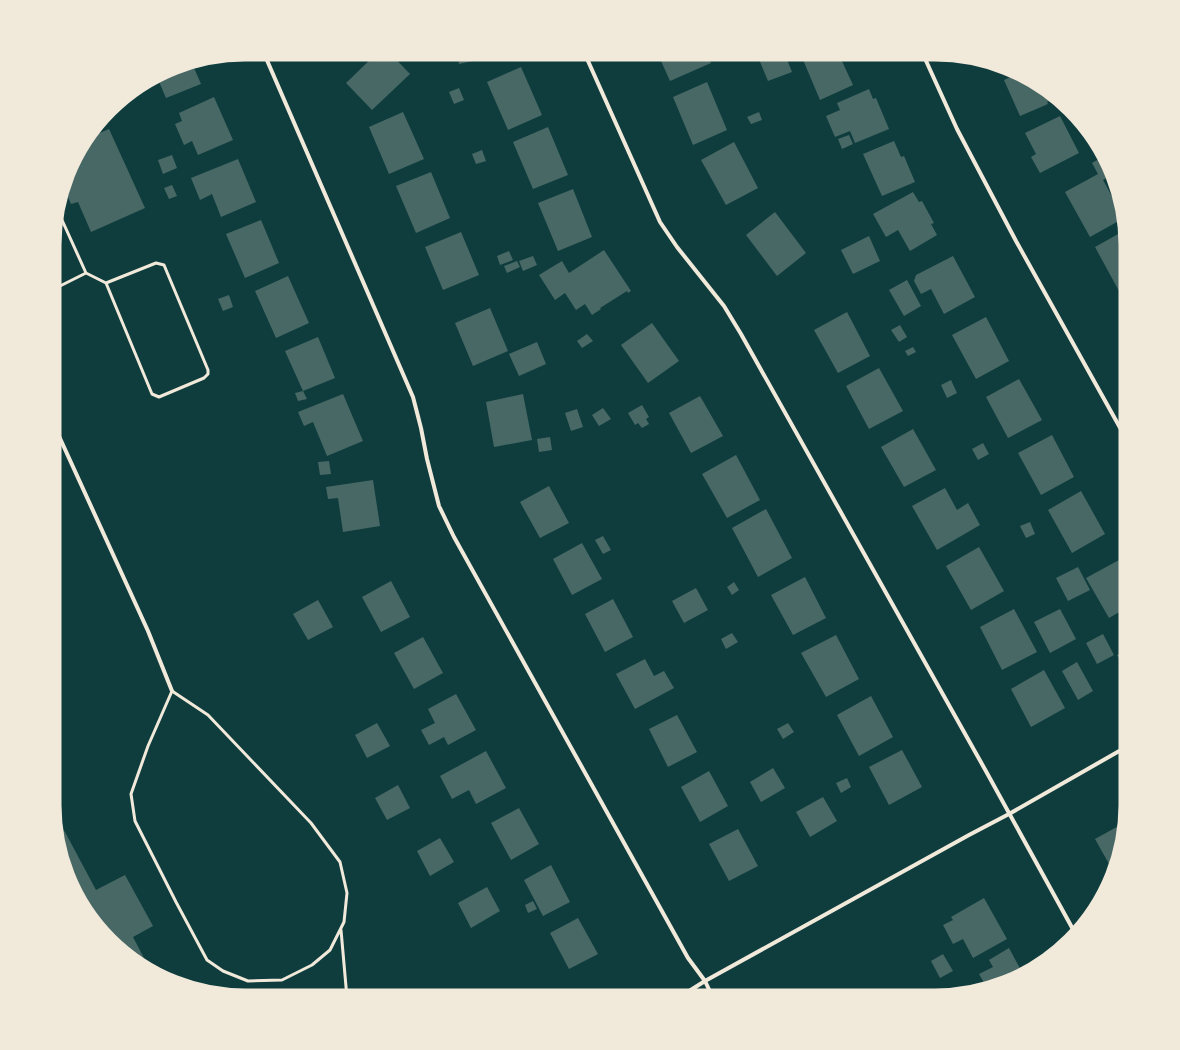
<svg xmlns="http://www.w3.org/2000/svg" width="1180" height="1050" viewBox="0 0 1180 1050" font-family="Rubik,sans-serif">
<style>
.building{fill:#486865}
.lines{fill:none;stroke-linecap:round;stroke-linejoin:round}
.service{stroke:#f1e9da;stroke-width:3}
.minor{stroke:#f1e9da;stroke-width:4}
.rim{fill:none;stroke:#f1e9da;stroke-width:5}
</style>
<rect width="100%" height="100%" fill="#0f3d3e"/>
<path class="building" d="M 378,52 L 389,52 L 410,74 L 372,110 L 346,83 Z
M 457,52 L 505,52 L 505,54 L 459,64 Z
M 657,52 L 707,52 L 711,63 L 670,81 Z
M 769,52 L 784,52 L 792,72 L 768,81 L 758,57 Z
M 807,52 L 835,52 L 839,60 L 841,59 L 853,85 L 820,100 L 801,55 Z
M 191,61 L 201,84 L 166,98 L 157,77 L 183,62 Z
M 521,67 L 542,115 L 508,130 L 487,82 Z
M 1021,72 L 1055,98 L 1047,102 L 1048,104 L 1020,116 L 1004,80 Z
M 707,82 L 727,130 L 693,145 L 673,97 Z
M 459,88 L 464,100 L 454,104 L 449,92 Z
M 869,89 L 873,99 L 876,98 L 889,129 L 855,143 L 850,131 L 835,137 L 826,116 L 840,110 L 837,103 Z
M 214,97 L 233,140 L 198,155 L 192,141 L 184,145 L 175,124 L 182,121 L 179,113 Z
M 403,112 L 424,159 L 389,174 L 369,127 Z
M 759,112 L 762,120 L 751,124 L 747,117 Z
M 1060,116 L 1079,153 L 1040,173 L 1031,157 L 1036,154 L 1025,133 Z
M 548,127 L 568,175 L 533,189 L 513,142 Z
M 109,129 L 145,208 L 91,232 L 78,202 L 71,204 L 64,188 L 66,184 L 68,183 L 67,180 L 78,149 L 86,139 Z
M 849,135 L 853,144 L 842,149 L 838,139 Z
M 894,141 L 901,157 L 904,156 L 915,182 L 882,196 L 863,154 Z
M 734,142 L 758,188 L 726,205 L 701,160 Z
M 482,150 L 486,161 L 476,164 L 472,154 Z
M 172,155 L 177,168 L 163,174 L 158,160 Z
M 1104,156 L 1114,174 L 1103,180 L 1124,218 L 1090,237 L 1065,192 L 1098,174 L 1092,163 Z
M 238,159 L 256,202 L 221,217 L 212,194 L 200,200 L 191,178 Z
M 431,172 L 450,218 L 416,233 L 396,186 Z
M 172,185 L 177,196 L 169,199 L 164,188 Z
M 573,189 L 592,237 L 558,251 L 538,203 Z
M 913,192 L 919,202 L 922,201 L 934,223 L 931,224 L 937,235 L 910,251 L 898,230 L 886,237 L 873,214 Z
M 775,212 L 806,253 L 777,276 L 746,235 Z
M 261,220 L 279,263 L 245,278 L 226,234 Z
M 1127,229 L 1128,287 L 1119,291 L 1095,247 Z
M 461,232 L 479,275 L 443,290 L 425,247 Z
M 869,236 L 880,261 L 853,274 L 841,250 Z
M 604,250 L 631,291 L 628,293 L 627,291 L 600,308 L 601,309 L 592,315 L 585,304 L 576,310 L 565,293 L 555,300 L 539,275 L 562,261 L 569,273 Z
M 509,251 L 513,260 L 500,265 L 497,256 Z
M 533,256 L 537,265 L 523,271 L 519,261 Z
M 953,256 L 975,297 L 944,314 L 931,289 L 921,294 L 914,281 L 916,275 Z
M 517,261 L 520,267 L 507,273 L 504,266 Z
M 288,276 L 309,323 L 276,338 L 255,291 Z
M 907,280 L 921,306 L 904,316 L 889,290 Z
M 229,295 L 233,307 L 223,311 L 218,299 Z
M 490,308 L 508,351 L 473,366 L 455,323 Z
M 847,312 L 870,356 L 838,373 L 814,330 Z
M 986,317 L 1009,361 L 976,379 L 952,335 Z
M 652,323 L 679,361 L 648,383 L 621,345 Z
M 900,325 L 907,337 L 899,342 L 891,330 Z
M 587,334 L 593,341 L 582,348 L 577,341 Z
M 318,337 L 335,378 L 303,391 L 285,351 Z
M 537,342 L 546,364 L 519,376 L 509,354 Z
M 913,347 L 916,352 L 908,356 L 905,351 Z
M 879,368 L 903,411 L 869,429 L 846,386 Z
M 1019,379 L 1042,420 L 1008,438 L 986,397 Z
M 951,380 L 957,393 L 947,398 L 941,385 Z
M 303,391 L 307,399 L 298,401 L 295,393 Z
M 343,394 L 363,441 L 327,456 L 313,422 L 304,426 L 298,412 Z
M 523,394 L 532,440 L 494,447 L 486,402 Z
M 700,396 L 723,436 L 691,453 L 669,413 Z
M 642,405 L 649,417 L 646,419 L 649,424 L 642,428 L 638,423 L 635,425 L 628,413 Z
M 603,408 L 611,419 L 599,426 L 592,415 Z
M 577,409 L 583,427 L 571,431 L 565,413 Z
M 913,429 L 936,470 L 904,487 L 881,447 Z
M 1052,435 L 1074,477 L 1041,495 L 1018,453 Z
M 550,437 L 552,450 L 539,452 L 537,439 Z
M 983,443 L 989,454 L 978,460 L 972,449 Z
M 736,455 L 760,500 L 727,518 L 702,474 Z
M 329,461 L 331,474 L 320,475 L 318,462 Z
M 373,480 L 380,526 L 343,532 L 338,498 L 328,499 L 326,487 Z
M 549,486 L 569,523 L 540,538 L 520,502 Z
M 945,488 L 957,510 L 968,503 L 980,525 L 937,550 L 912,506 Z
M 1081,491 L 1105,534 L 1072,553 L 1048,510 Z
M 766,509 L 792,558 L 758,577 L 732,528 Z
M 1030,522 L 1035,534 L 1026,538 L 1020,526 Z
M 603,536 L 611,550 L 603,554 L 595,540 Z
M 582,543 L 602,579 L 572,595 L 553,559 Z
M 979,547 L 1004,591 L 971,610 L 946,566 Z
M 1119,560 L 1128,577 L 1128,607 L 1109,618 L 1086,578 Z
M 1078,567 L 1090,590 L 1068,601 L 1056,578 Z
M 805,577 L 826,618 L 793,635 L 771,595 Z
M 391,581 L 410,617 L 381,632 L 362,597 Z
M 734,582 L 739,590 L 732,595 L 727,587 Z
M 696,588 L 708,610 L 684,623 L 672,601 Z
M 613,599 L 633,637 L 605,652 L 585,614 Z
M 318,600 L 333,627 L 308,640 L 293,614 Z
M 1014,609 L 1037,652 L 1002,670 L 980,627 Z
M 1060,609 L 1076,639 L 1050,653 L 1034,622 Z
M 1128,622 L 1128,645 L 1119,627 Z
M 732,633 L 738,642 L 726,649 L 721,639 Z
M 1103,634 L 1114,655 L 1097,664 L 1086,643 Z
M 836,635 L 859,679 L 826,697 L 801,653 Z
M 423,637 L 443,673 L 414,689 L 394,653 Z
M 1128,649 L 1128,671 L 1127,672 L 1117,655 Z
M 645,659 L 654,676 L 664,671 L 674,688 L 635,709 L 616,674 Z
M 1077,662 L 1093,691 L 1078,700 L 1062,671 Z
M 1044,670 L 1065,708 L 1031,727 L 1011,689 Z
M 53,689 L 59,701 L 53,704 Z
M 456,694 L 476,730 L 448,745 L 444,737 L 429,745 L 421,730 L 435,723 L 428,709 Z
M 871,696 L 893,737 L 859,756 L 837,715 Z
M 677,715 L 697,752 L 668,767 L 649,729 Z
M 377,723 L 390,746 L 367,758 L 355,735 Z
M 788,723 L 794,732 L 783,739 L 777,729 Z
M 902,750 L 922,787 L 889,805 L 869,767 Z
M 486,751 L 506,788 L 476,804 L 469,790 L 452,799 L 440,776 Z
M 773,768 L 785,788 L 761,802 L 750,782 Z
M 709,771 L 728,806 L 700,822 L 681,787 Z
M 847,778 L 851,787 L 841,793 L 836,783 Z
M 398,785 L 410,808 L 387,820 L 375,798 Z
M 823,797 L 837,821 L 810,837 L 796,812 Z
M 519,808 L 539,844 L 511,860 L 491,823 Z
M 1124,823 L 1113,871 L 1095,839 Z
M 62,829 L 65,832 L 96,890 L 125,875 L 153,926 L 133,937 L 145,960 L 142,962 L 100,932 L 67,878 L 56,832 Z
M 738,829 L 758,866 L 729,881 L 709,844 Z
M 440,838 L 454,862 L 430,876 L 417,851 Z
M 551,865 L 570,902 L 543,916 L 524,880 Z
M 487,887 L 500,911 L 471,928 L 458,903 Z
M 984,898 L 1007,939 L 973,958 L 963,939 L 953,944 L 943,925 L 953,920 L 951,917 Z
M 533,901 L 537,909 L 528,913 L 525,905 Z
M 578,918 L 598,954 L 569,969 L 550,933 Z
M 1009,948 L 1023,974 L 1009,983 L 987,988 L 979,974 L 993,967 L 989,960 Z
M 943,954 L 953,971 L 940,978 L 931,961 Z"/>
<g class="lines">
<path class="service" d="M 86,273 L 106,283 L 152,394 L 159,397 L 204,378 L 208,374 L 208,370 L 164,265 L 156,263 L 106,283
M 54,289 L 86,273 L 57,209
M 172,691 L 208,715 L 311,823 L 340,862 L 347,893 L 344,922 L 330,950 L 312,965 L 282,980 L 248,981 L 223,971 L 207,960 L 176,902 L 135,821 L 131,794 L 148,746 Z
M 341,930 L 347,998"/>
<path class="minor" d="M 265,52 L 266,58 L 413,397 L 421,428 L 427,459 L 439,506 L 454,537 L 688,958 L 705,981 L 713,998
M 584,52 L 660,222 L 677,247 L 724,306 L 741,334 L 987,773 L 1075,933
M 922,52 L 957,129 L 1016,241 L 1128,442
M 53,423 L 148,631 L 172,691
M 678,998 L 705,981 L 969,835 L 1009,814 L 1128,746"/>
</g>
<path d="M0 0H1180V1050H0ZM245 59H935A186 186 0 0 1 1121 245V805A186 186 0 0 1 935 991H245A186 186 0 0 1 59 805V245A186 186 0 0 1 245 59Z" fill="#f1e9da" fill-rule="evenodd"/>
<path class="rim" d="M245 59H935A186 186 0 0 1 1121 245V805A186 186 0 0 1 935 991H245A186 186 0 0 1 59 805V245A186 186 0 0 1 245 59Z"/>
</svg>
